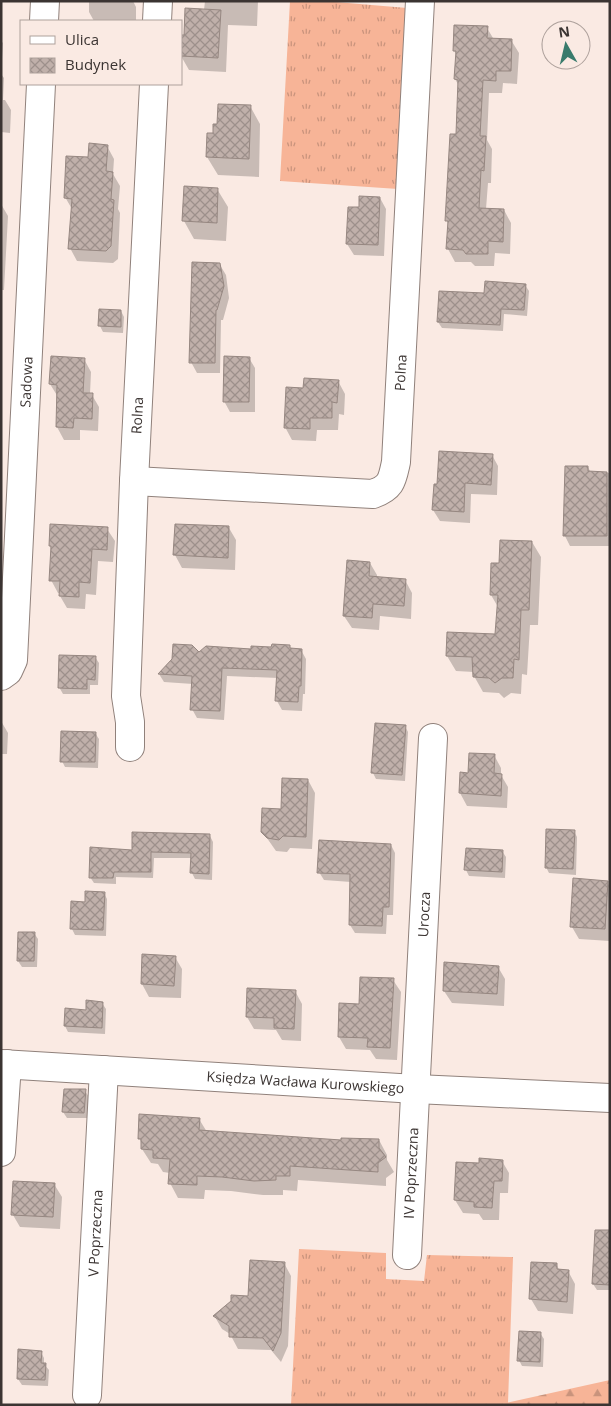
<svg xmlns="http://www.w3.org/2000/svg" width="611" height="1406" viewBox="0 0 611 1406" font-family="'Open Sans',sans-serif">
<style>
.grass{fill:url(#grass-tufts)}
.forest{fill:url(#forest-firs)}
.shadow{fill:#0003}
.building{fill:url(#building-cross-hatch);stroke:#968781}
.lines{fill:none;stroke-linecap:round;stroke-linejoin:round}
.minor-casing{stroke:#90817b;stroke-width:30}
.minor{stroke:#fff;stroke-width:28}
.labels{text-anchor:middle;stroke-width:4;stroke-linejoin:round;paint-order:stroke}
.street-label{font-size:14px;fill:#3b3432;stroke:#faeae3}
</style>
<defs>
<pattern id="grass-tufts" width="24" height="20" patternUnits="userSpaceOnUse" patternTransform="scale(1.25)"><rect width="24" height="20" fill="#f7b497"/><path d="M3 7l-1-3M5 7V3M7 7l1-3M15 17l-1-3M17 17v-4M19 17l1-3" fill="none" stroke="#c9937c"/></pattern>
<pattern id="forest-firs" width="22" height="20" patternUnits="userSpaceOnUse" patternTransform="scale(1.25)"><rect width="22" height="20" fill="#f7b497"/><path d="M5 1l3.5 6h-7zM16 11l3.5 6h-7z" fill="#c9937c"/></pattern>
<pattern id="building-cross-hatch" width="8" height="8" patternUnits="userSpaceOnUse" patternTransform="scale(1.25)"><rect width="8" height="8" fill="#c0b0aa"/><path d="M0 0l8 8M0 8l8-8" fill="none" stroke="#9d908b"/></pattern>
</defs>
<rect width="100%" height="100%" fill="#faeae3"/>
<path class="grass" d="M 290,1 L 324,1 L 407,8 L 398,189 L 280,181 Z
M 299,1249 L 386,1253 L 386,1279 L 424,1281 L 427,1255 L 513,1257 L 508,1403 L 497,1405 L 291,1405 Z"/>
<path class="forest" d="M 610,1380 L 610,1405 L 497,1405 Z"/>
<path class="shadow" d="M 89,1 L 133,1 L 136,7 L 136,21 L 94,21 L 89,12 Z
M 205,1 L 258,1 L 257,26 L 228,25 L 226,72 L 189,70 L 181,56 L 181,48 L 185,37 L 204,10 Z
M 487,28 L 493,38 L 511,40 L 519,53 L 517,84 L 503,83 L 502,93 L 489,93 L 487,140 L 492,149 L 491,183 L 488,183 L 486,209 L 504,210 L 511,223 L 510,254 L 495,253 L 494,266 L 475,266 L 471,262 L 455,262 L 448,249 L 449,225 L 447,221 L 451,136 L 458,136 L 459,86 L 455,79 L 457,55 L 454,51 Z
M 1,41 L 3,43 L 1,74 L 4,78 L 3,100 L 5,100 L 11,110 L 10,133 L 1,132 Z
M 250,106 L 260,124 L 259,177 L 218,175 L 207,157 L 214,135 L 218,126 Z
M 107,146 L 114,159 L 113,174 L 120,186 L 118,209 L 120,213 L 118,259 L 113,263 L 77,261 L 70,248 L 72,209 L 65,197 L 89,158 Z
M 217,189 L 228,207 L 226,241 L 194,239 L 184,221 Z
M 380,198 L 386,209 L 384,256 L 354,255 L 347,244 L 360,208 Z
M 1,204 L 8,216 L 4,290 L 1,290 Z
M 220,265 L 226,275 L 229,298 L 223,320 L 221,320 L 220,373 L 197,373 L 191,362 Z
M 525,285 L 529,291 L 527,316 L 504,314 L 503,331 L 442,328 L 438,322 L 485,295 Z
M 121,311 L 124,317 L 123,333 L 103,332 L 100,326 Z
M 249,358 L 255,368 L 255,412 L 230,412 L 224,401 Z
M 84,359 L 91,372 L 90,394 L 92,395 L 99,407 L 98,431 L 80,430 L 80,440 L 64,440 L 57,427 L 58,397 L 50,384 Z
M 338,381 L 345,394 L 344,415 L 339,414 L 338,430 L 317,430 L 316,441 L 292,440 L 285,427 L 305,390 Z
M 492,455 L 498,466 L 497,495 L 471,494 L 470,523 L 440,521 L 433,510 Z
M 566,467 L 588,467 L 591,473 L 610,473 L 610,546 L 570,546 L 565,536 Z
M 51,525 L 107,529 L 115,541 L 113,562 L 98,561 L 96,595 L 86,594 L 85,609 L 67,608 L 60,596 L 60,593 L 58,593 L 51,580 L 52,550 L 50,546 Z
M 176,525 L 229,528 L 236,540 L 235,570 L 182,568 L 175,555 Z
M 532,542 L 541,557 L 538,625 L 530,625 L 527,675 L 522,674 L 521,694 L 511,693 L 504,698 L 499,693 L 483,692 L 474,676 L 474,672 L 456,671 L 447,656 L 497,636 L 498,607 L 491,595 L 500,564 Z
M 370,563 L 377,575 L 377,578 L 405,580 L 412,593 L 411,619 L 380,616 L 379,630 L 352,628 L 344,616 Z
M 289,646 L 291,649 L 301,650 L 306,659 L 305,694 L 303,694 L 302,711 L 282,710 L 277,701 L 278,678 L 227,676 L 224,720 L 197,718 L 192,709 L 193,684 L 164,682 L 159,674 L 173,660 L 199,654 Z
M 95,657 L 99,663 L 98,685 L 90,685 L 90,694 L 63,694 L 59,687 Z
M 1,721 L 8,733 L 7,754 L 1,754 Z
M 405,726 L 408,732 L 405,781 L 376,779 L 373,773 Z
M 95,733 L 99,739 L 98,768 L 65,767 L 62,761 Z
M 494,755 L 501,768 L 501,775 L 508,787 L 507,808 L 467,806 L 460,793 L 461,773 L 469,774 Z
M 308,780 L 315,793 L 312,849 L 290,848 L 287,852 L 276,851 L 262,831 Z
M 574,831 L 577,837 L 576,875 L 549,873 L 546,867 Z
M 210,836 L 213,842 L 212,880 L 195,879 L 192,873 L 192,858 L 154,858 L 153,878 L 116,877 L 116,884 L 94,883 L 90,877 L 133,852 Z
M 391,845 L 395,853 L 393,915 L 387,915 L 386,934 L 355,933 L 350,925 L 351,882 L 324,880 L 319,872 Z
M 502,851 L 506,857 L 505,878 L 469,876 L 466,870 Z
M 607,882 L 610,887 L 610,941 L 579,939 L 572,927 Z
M 104,893 L 107,899 L 106,936 L 75,935 L 72,929 L 86,903 Z
M 34,933 L 38,939 L 37,967 L 22,967 L 18,961 Z
M 175,957 L 182,969 L 181,998 L 149,997 L 142,984 Z
M 498,967 L 505,979 L 504,1006 L 452,1003 L 444,991 Z
M 393,980 L 401,992 L 397,1060 L 376,1059 L 370,1050 L 346,1049 L 339,1037 L 360,1005 Z
M 295,991 L 302,1004 L 301,1041 L 282,1040 L 276,1030 L 254,1029 L 247,1017 Z
M 102,1003 L 106,1009 L 105,1034 L 68,1032 L 65,1026 Z
M 85,1091 L 89,1097 L 87,1118 L 67,1118 L 63,1112 Z
M 199,1119 L 207,1132 L 342,1141 L 379,1140 L 387,1155 L 387,1160 L 394,1172 L 386,1178 L 386,1186 L 298,1180 L 297,1191 L 283,1190 L 283,1195 L 263,1195 L 231,1191 L 205,1190 L 204,1199 L 178,1198 L 170,1183 L 170,1173 L 163,1172 L 158,1164 L 151,1163 L 142,1149 L 142,1144 L 139,1138 Z
M 502,1161 L 509,1173 L 508,1193 L 500,1193 L 499,1220 L 483,1220 L 479,1214 L 463,1213 L 455,1200 L 480,1164 Z
M 54,1184 L 62,1197 L 60,1229 L 20,1227 L 13,1215 Z
M 610,1262 L 610,1290 L 597,1290 L 593,1284 Z
M 284,1263 L 291,1276 L 288,1346 L 281,1362 L 271,1350 L 238,1349 L 230,1334 L 222,1329 L 215,1317 L 249,1297 Z
M 556,1264 L 560,1271 L 568,1271 L 575,1284 L 573,1314 L 538,1311 L 531,1299 Z
M 540,1333 L 544,1339 L 543,1367 L 522,1366 L 519,1360 Z
M 20,1351 L 41,1352 L 44,1358 L 44,1364 L 49,1370 L 48,1386 L 22,1385 L 18,1379 Z"/>
<path class="building" d="M 185,8 L 221,10 L 218,58 L 181,56 L 181,35 L 184,35 Z
M 454,25 L 488,26 L 487,38 L 512,39 L 511,71 L 496,71 L 496,81 L 483,80 L 480,136 L 486,136 L 484,171 L 481,170 L 479,208 L 504,209 L 503,242 L 488,241 L 488,254 L 466,254 L 463,250 L 446,249 L 448,221 L 445,221 L 450,134 L 456,134 L 458,80 L 454,79 L 456,51 L 453,51 Z
M 218,104 L 251,105 L 249,159 L 206,157 L 207,133 L 213,133 L 213,124 L 217,124 Z
M 89,143 L 108,145 L 106,171 L 113,172 L 111,199 L 114,200 L 111,246 L 106,251 L 68,249 L 72,199 L 64,198 L 66,156 L 88,157 Z
M 184,186 L 218,188 L 217,223 L 182,221 Z
M 359,196 L 380,197 L 378,245 L 346,244 L 348,207 L 359,207 Z
M 192,262 L 220,263 L 224,286 L 217,310 L 216,310 L 215,363 L 189,363 Z
M 485,281 L 526,284 L 524,310 L 501,309 L 500,325 L 437,322 L 439,291 L 484,293 Z
M 99,309 L 121,310 L 121,327 L 98,326 Z
M 51,356 L 85,358 L 83,393 L 93,393 L 92,419 L 74,418 L 73,428 L 56,427 L 57,385 L 49,384 Z
M 224,356 L 250,357 L 249,402 L 223,402 Z
M 304,378 L 339,380 L 337,403 L 332,402 L 332,418 L 310,418 L 310,429 L 284,428 L 286,387 L 303,388 Z
M 439,451 L 493,454 L 491,485 L 465,483 L 464,512 L 432,510 L 434,484 L 437,484 Z
M 565,466 L 588,466 L 588,471 L 607,472 L 607,536 L 563,536 Z
M 50,524 L 108,527 L 107,550 L 92,549 L 90,583 L 79,582 L 79,597 L 59,596 L 60,581 L 49,581 L 51,546 L 49,546 Z
M 175,524 L 229,526 L 228,558 L 173,555 Z
M 500,540 L 532,541 L 529,610 L 521,610 L 519,660 L 514,659 L 513,678 L 502,678 L 495,683 L 489,678 L 473,677 L 472,657 L 446,656 L 447,632 L 495,634 L 498,595 L 490,595 L 491,563 L 499,563 Z
M 347,560 L 370,562 L 369,576 L 406,579 L 404,606 L 373,604 L 372,618 L 343,616 Z
M 173,644 L 192,645 L 199,652 L 206,646 L 251,649 L 251,646 L 271,647 L 272,644 L 290,645 L 290,648 L 302,649 L 301,686 L 299,686 L 298,702 L 275,701 L 277,670 L 222,668 L 220,711 L 190,710 L 192,676 L 158,674 L 172,659 Z
M 59,655 L 96,656 L 95,680 L 87,679 L 87,689 L 58,688 Z
M 375,723 L 406,725 L 402,775 L 371,773 Z
M 61,731 L 96,732 L 95,762 L 60,762 Z
M 469,753 L 495,754 L 494,773 L 502,774 L 501,796 L 459,793 L 460,772 L 468,773 Z
M 282,778 L 308,779 L 306,837 L 283,836 L 279,840 L 267,838 L 261,832 L 262,808 L 281,809 Z
M 546,829 L 575,830 L 573,869 L 545,868 Z
M 132,832 L 210,834 L 209,874 L 190,873 L 191,853 L 151,852 L 151,872 L 114,872 L 113,878 L 89,878 L 90,847 L 132,850 Z
M 319,840 L 391,844 L 389,907 L 383,907 L 382,926 L 349,925 L 350,874 L 317,873 Z
M 466,848 L 503,850 L 502,872 L 464,870 Z
M 573,878 L 608,881 L 605,929 L 570,927 Z
M 85,891 L 105,892 L 103,930 L 70,929 L 71,901 L 85,902 Z
M 18,932 L 35,932 L 34,961 L 17,961 Z
M 142,954 L 176,956 L 174,986 L 141,984 Z
M 444,962 L 499,966 L 497,994 L 443,991 Z
M 360,977 L 394,978 L 390,1048 L 367,1047 L 368,1038 L 338,1037 L 339,1003 L 359,1004 Z
M 247,988 L 296,990 L 294,1029 L 274,1028 L 274,1018 L 246,1017 Z
M 86,1000 L 103,1002 L 102,1028 L 64,1026 L 65,1008 L 86,1010 Z
M 64,1089 L 86,1089 L 84,1113 L 62,1112 Z
M 139,1114 L 200,1118 L 199,1130 L 341,1140 L 341,1138 L 379,1139 L 379,1148 L 386,1157 L 378,1163 L 378,1172 L 290,1166 L 290,1176 L 276,1176 L 276,1180 L 254,1181 L 222,1177 L 197,1176 L 197,1185 L 168,1184 L 170,1159 L 153,1158 L 153,1150 L 141,1149 L 141,1139 L 138,1139 Z
M 479,1158 L 503,1160 L 502,1181 L 494,1181 L 492,1208 L 474,1207 L 474,1202 L 454,1200 L 456,1162 L 479,1163 Z
M 13,1181 L 55,1183 L 53,1217 L 11,1215 Z
M 595,1230 L 610,1230 L 610,1285 L 592,1284 Z
M 250,1260 L 285,1262 L 281,1333 L 273,1351 L 263,1338 L 229,1337 L 229,1326 L 213,1316 L 231,1301 L 231,1295 L 248,1296 Z
M 531,1262 L 557,1263 L 557,1269 L 569,1270 L 567,1302 L 529,1299 Z
M 519,1331 L 541,1332 L 540,1362 L 517,1361 Z
M 18,1349 L 42,1351 L 41,1363 L 46,1363 L 45,1380 L 17,1379 Z"/>
<g class="lines">
<g class="minor-casing">
<g id="minor">
<path d="M 44,21 L 45,1"/>
<path d="M 157,21 L 158,1"/>
<path id="s1" d="M 134,481 L 373,494 C 392,487 392,480 396,462 L 420,1"/>
<path id="s2" d="M 1,676 L 8,671 L 13,660 L 41,84"/>
<path id="s3" d="M 130,747 L 130,722 L 126,696 L 134,481 L 154,84"/>
<path id="s4" d="M 1,1064 L 416,1089 L 610,1098"/>
<path d="M 1,1152 L 7,1064"/>
<path id="s5" d="M 407,1255 L 433,738"/>
<path id="s6" d="M 87,1395 L 104,1070"/>
</g>
</g>
<use href="#minor" class="minor"/>
</g>
<g class="labels">
<g class="street-label">
<text dy="5" stroke="none"><textPath href="#s1" startOffset="371">Polna</textPath></text>
<text dy="5" stroke="none"><textPath href="#s2" startOffset="299">Sadowa</textPath></text>
<text dy="5" stroke="none"><textPath href="#s3" startOffset="332">Rolna</textPath></text>
<text dy="5" stroke="none"><textPath href="#s5" startOffset="341">Urocza</textPath></text>
<text dy="5" stroke="none"><textPath href="#s4" startOffset="305">Księdza Wacława Kurowskiego</textPath></text>
<text dy="5" stroke="none"><textPath href="#s5" startOffset="82">IV Poprzeczna</textPath></text>
<text dy="5" stroke="none"><textPath href="#s6" startOffset="162">V Poprzeczna</textPath></text>
</g>
</g>
<rect width="611" height="1406" fill="none" stroke="#3b3432" stroke-width="5"/>
<rect x="20" y="20" width="162" height="65" fill="#faeae3" stroke="#aea19c"/>
<rect x="30" y="36" width="25" height="8" fill="#ffffff" stroke="#aea19c"/>
<text x="65" y="45" font-size="15" fill="#3b3432">Ulica</text>
<rect x="30" y="58" width="25" height="15" fill="url(#building-cross-hatch)" stroke="#aea19c"/>
<text x="65" y="70" font-size="15" fill="#3b3432">Budynek</text>
<g transform="translate(566 45) rotate(352)"><circle r="24" fill="#faeae3" stroke="#aea19c"/>
<path d="M0-4L9 19L0 12L-9 19Z" fill="#397b6c"/>
<text y="-8" font-size="14" font-weight="bold" text-anchor="middle" fill="#3b3432">N</text>
</g>
</svg>
